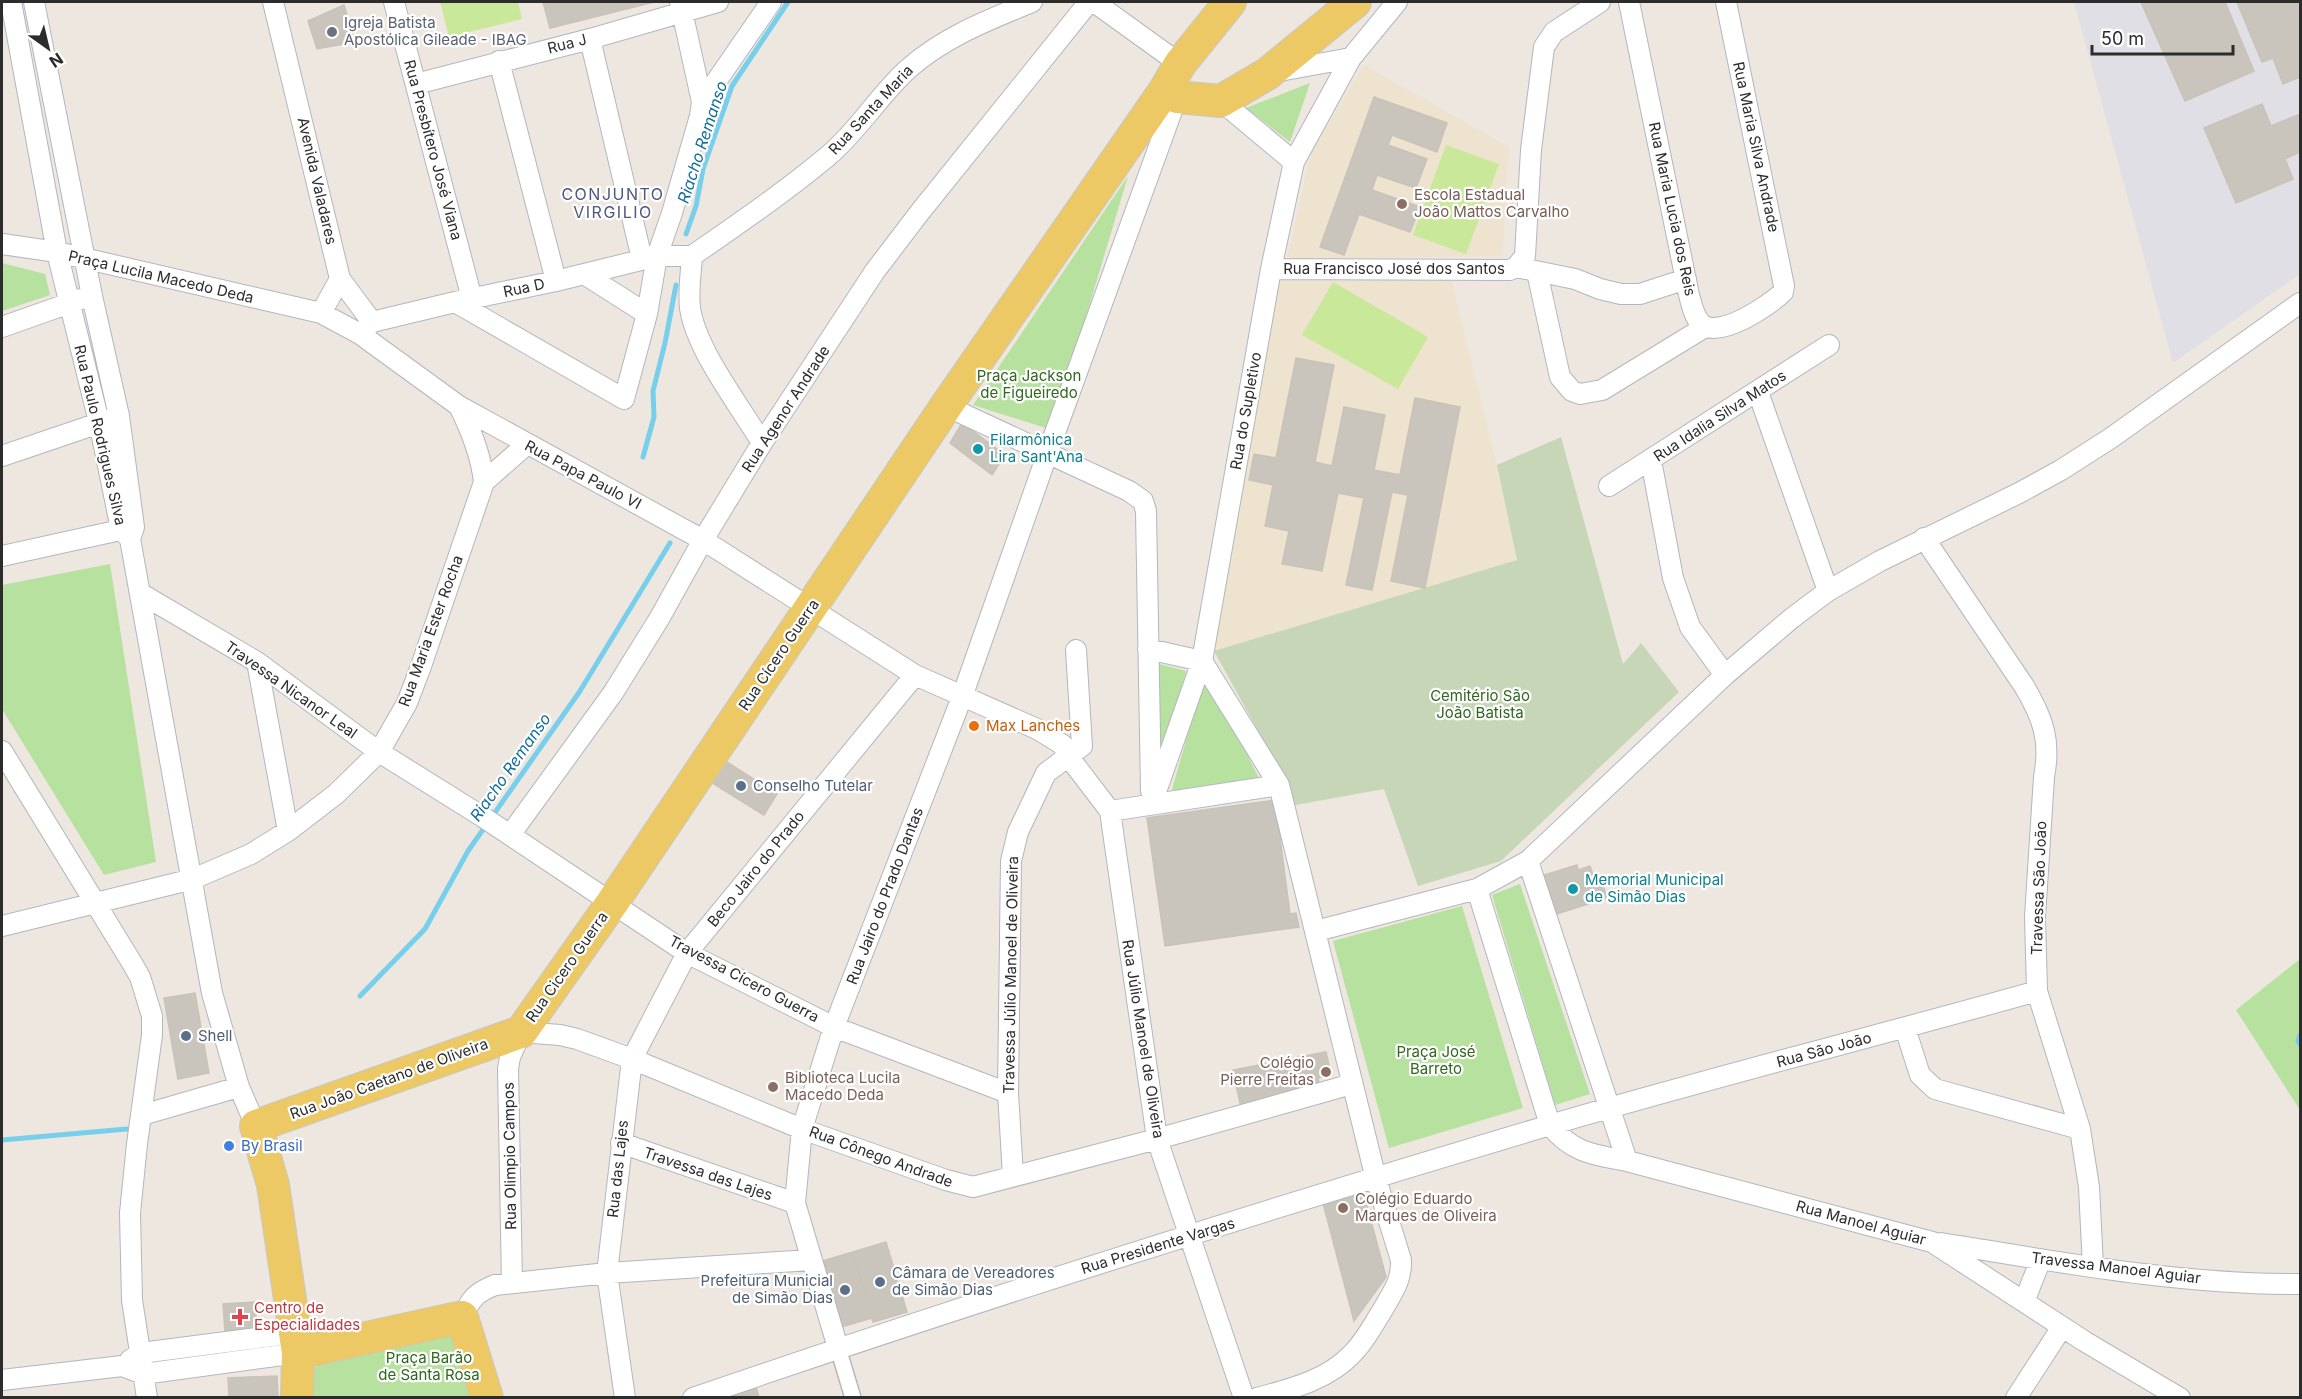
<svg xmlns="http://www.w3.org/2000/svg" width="2302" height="1399" viewBox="0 0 2302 1399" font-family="Inter,sans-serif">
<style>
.industrial{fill:#e1dfe6}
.education{fill:#eee3cf}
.green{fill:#b7e19e}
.cemetery{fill:#c7d6b7}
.pitch{fill:#c9e89a}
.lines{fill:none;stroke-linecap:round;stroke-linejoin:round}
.stream{stroke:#77cfeb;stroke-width:5}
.building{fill:#c9c5bd;stroke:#c9c2b9;stroke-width:1.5}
.pedestrian-casing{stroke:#b2b6bf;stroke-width:18}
.minor-casing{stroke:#b2b6bf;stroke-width:22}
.primary-casing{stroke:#c8c8c8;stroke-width:34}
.pedestrian{stroke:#fff;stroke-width:15}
.minor{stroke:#fff;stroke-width:20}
.primary{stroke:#ecc965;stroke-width:32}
.worship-dot{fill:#6b7280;stroke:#fff;stroke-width:2}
.education-dot{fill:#8d6e63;stroke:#fff;stroke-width:2}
.culture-dot{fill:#0f9aa8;stroke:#fff;stroke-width:2}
.food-dot{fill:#e8710a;stroke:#fff;stroke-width:2}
.service-dot{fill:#5c6f8a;stroke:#fff;stroke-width:2}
.shop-dot{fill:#3f7fe0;stroke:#fff;stroke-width:2}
.health-dot{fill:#e0444e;stroke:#fff;stroke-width:2}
.labels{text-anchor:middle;stroke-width:4.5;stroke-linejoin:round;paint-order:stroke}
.worship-label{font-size:15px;fill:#5b616d;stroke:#fff;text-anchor:start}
.street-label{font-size:15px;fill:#2c2c2c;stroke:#fff}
.education-label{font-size:15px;fill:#785e54;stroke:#fff;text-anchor:start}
.park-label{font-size:15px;fill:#2f681d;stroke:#fff}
.culture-label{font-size:15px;fill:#0d838f;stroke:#fff;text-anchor:start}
.food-label{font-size:15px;fill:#c56008;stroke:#fff;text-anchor:start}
.service-label{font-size:15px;fill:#4e5e75;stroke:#fff;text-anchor:start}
.shop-label{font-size:15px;fill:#366cbe;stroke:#fff;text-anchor:start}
.health-label{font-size:15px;fill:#be3a42;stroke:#fff;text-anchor:start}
.water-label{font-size:16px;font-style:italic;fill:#136f9a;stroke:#fff}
.neighbourhood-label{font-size:16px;letter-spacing:1.5px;fill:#4e577c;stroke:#fff}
</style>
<rect width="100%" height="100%" fill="#ede7df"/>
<path class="industrial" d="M 2074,2 L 2300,2 L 2300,274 L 2173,363 Z"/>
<path class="education" d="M 1364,65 L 1509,147 L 1502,256 L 1287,259 L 1311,152 Z
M 1451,279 L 1497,465 L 1517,560 L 1214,651 L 1279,280 Z"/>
<path class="green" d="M 1310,83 L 1290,142 L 1246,108 Z
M 1128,176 L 1052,430 L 973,405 Z
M 2,263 L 45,274 L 50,295 L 2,311 Z
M 110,564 L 156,862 L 104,875 L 2,709 L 2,585 Z
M 1155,663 L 1186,671 L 1165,750 L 1154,750 Z
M 1212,686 L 1259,778 L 1171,793 L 1201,688 Z
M 1520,884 L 1590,1094 L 1555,1105 L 1492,895 Z
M 1462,906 L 1523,1108 L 1389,1148 L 1333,941 Z
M 2300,959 L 2300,1110 L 2236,1010 Z
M 453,1333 L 473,1398 L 308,1398 L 308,1375 L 321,1361 Z"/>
<path class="cemetery" d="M 1561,437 L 1623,664 L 1641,643 L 1679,692 L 1501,861 L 1418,886 L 1384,789 L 1290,806 L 1287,783 L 1214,651 L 1517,560 L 1497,465 Z"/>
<path class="pitch" d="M 440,2 L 518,2 L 522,19 L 449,37 Z
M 1446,145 L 1499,164 L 1466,254 L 1413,235 Z
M 1333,282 L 1428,337 L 1398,389 L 1302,335 Z"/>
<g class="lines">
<path class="stream" d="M 686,234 L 696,206 L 703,169 L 732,86 L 788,2
M 643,457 L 654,417 L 653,391 L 665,343 L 676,285
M 360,996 L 425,929 L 468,851 L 580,691 L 670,543
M 2300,1035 L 2298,1041 L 2300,1044
M 2,1140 L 127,1129"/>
</g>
<path class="building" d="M 543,2 L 654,2 L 550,28 Z
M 2141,2 L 2225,2 L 2254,71 L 2185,101 Z
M 2237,2 L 2300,2 L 2300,77 L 2283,84 L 2273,58 L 2262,62 Z
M 344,5 L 355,42 L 317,49 L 308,21 Z
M 1374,97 L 1447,123 L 1437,152 L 1392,135 L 1388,145 L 1427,159 L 1416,188 L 1377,175 L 1372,190 L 1420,207 L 1410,232 L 1359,214 L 1344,255 L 1320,247 Z
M 2262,104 L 2271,126 L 2300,114 L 2300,152 L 2285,159 L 2293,179 L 2236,203 L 2204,128 Z
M 1296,358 L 1334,365 L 1315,462 L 1332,466 L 1344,407 L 1385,415 L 1374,470 L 1400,475 L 1415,398 L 1460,407 L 1425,588 L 1391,581 L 1408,495 L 1392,492 L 1372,590 L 1346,585 L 1364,498 L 1338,493 L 1322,571 L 1282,564 L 1289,531 L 1265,526 L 1273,485 L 1249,480 L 1254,454 L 1276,458 Z
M 962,423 L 1005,455 L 992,475 L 950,443 Z
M 719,757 L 777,794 L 764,815 L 706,779 Z
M 1275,800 L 1290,914 L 1296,913 L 1299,927 L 1165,946 L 1147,818 Z
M 1577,865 L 1578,870 L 1590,866 L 1595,881 L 1601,879 L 1607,898 L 1550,916 L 1538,877 Z
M 195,993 L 209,1073 L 178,1079 L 164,998 Z
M 1326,1052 L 1331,1075 L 1318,1078 L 1319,1083 L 1241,1108 L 1233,1070 Z
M 1363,1191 L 1386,1277 L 1354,1321 L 1323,1203 Z
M 886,1242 L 907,1312 L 873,1322 L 853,1252 Z
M 853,1252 L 872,1318 L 838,1328 L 819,1262 Z
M 255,1302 L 257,1330 L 225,1332 L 223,1304 Z
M 277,1376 L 278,1398 L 229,1398 L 228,1378 Z
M 755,1383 L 759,1398 L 733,1398 L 731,1391 Z"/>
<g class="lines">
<g class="pedestrian-casing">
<path id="pedestrian" d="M 838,1348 L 853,1398"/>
</g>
<g class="minor-casing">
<path id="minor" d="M 11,2 L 57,252 L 99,422 L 121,529 L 130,539
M 34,2 L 92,296 L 119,416 L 134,527 L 130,539 L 212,993 L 239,1087 L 256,1126
M 273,2 L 340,279 L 321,313
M 394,2 L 472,299
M 1094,2 L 1180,64
M 1629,2 L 1689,295 C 1692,305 1694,319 1703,325 C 1721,338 1770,305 1783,292 L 1784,286 L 1726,2
M 590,39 L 642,259
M 499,61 L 556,281
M 1274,72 L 1351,58
M 416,84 L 590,39 L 718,2
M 1221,101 L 1294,162
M 702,102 L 771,2
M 2,244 L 57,252 L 321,313 L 360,334 L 459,406 L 703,540 L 915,675 L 1037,729 L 1063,745 L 1068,756 L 1110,811 L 1157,1139 L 1244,1398
M 692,256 C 738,224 785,192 828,156 C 859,130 879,95 908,69 C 944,37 988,20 1032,2
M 692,256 C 691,273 688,291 690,308 C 696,350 740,406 762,443
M 1516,267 L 1525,256 L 1531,150 L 1544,47 L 1554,32 L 1600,2
M 1271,269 L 1510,270 L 1516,267 L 1575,279 L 1600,289 L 1621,294 L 1640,294 L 1686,279
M 1537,272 L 1560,377 L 1572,391 L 1580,394 L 1602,390 L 1705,327
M 584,274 L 647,314
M 340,279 L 372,322
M 455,302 L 624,399 L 647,314 L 657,256 L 672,213 L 700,116 L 702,102 L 680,2
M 2,327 L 81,299
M 360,334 L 372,322 L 455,302 L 556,281 L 657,256 L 692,256
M 1758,392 L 1828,591
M 459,406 C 471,430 481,455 484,482
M 946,406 L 1129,491 L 1143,501 L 1146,511 L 1151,791
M 2,456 L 111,419
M 1651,460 L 1673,578 L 1690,627 L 1725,675
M 1609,486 L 1829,345
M 1924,538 L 2024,686 C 2043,718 2051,740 2044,777 L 2035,917 L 2037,991 L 2080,1129 L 2089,1187 L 2093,1267
M 2,556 L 134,527
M 140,593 L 257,662 L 379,752 L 483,817 L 687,953 L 834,1027 L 1008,1093
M 1148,649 L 1202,661 L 1279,785 L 1376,1179 L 1401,1260 C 1402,1281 1392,1293 1382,1311 C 1373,1325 1365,1341 1353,1353 C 1328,1380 1291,1389 1257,1398
M 257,662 L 288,831
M 2,751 L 132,963 L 140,977 L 152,1016 L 152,1035 L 137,1144 L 130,1213 L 132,1300 L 147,1398
M 1152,803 L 1202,661 L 1271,269 L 1294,162 L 1351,58 L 1397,2
M 1110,811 L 1279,785
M 510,835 L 613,693 L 659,619 L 703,540 L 762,443 L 875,271 L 920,212 L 1089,2
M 1528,861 L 1627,1161
M 1477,889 L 1550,1125 C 1572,1153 1594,1155 1627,1161 L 1932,1242 L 2084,1341 L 2180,1398
M 2,926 L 193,879 L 251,854 L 288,831 L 336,794 L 379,752 L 407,703 L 420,669 L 484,482 L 527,444
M 1316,931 L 1477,889 L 1528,861 L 1725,675 L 1792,618 L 1828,591 L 1880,561 L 2019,493 L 2061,470 L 2111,438 L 2300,303
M 1905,1028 L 1920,1075 L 1935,1089 L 2080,1129
M 142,1115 L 239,1087
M 621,1143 L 795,1203
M 1013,1176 L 1008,1093 L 1011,861 L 1018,832 L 1046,773 L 1082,746 L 1076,650
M 1941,1243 C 2059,1262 2180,1285 2300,1284
M 512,1283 L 508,1069 L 510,1057 L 521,1032 L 560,1035 L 577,1039 L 632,1059 L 802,1129 L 946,1180 L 973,1187 L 1157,1139 L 1352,1084
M 2024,1302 L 2041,1259
M 462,1317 C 471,1299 475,1293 495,1285 L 607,1273 L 811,1260
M 838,1348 L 795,1203 L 802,1129 L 834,1027 L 962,697 L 1048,452 L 1177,97
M 130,1360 L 141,1353 L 295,1333
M 2,1380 L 122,1366 L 143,1374 L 298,1353
M 625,1398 L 607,1273 L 632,1059 L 687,953 L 915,675
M 693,1398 C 976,1301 1261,1211 1547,1126 C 1709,1078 1874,1037 2037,991
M 2016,1398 L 2062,1327"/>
</g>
<g class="primary-casing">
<path id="primary" d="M 1230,2 L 1180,64 L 1165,90 L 1177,97 L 1221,101 L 1267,74 L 1355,2
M 298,1353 L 273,1185 L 256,1126 L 521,1032 L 612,903 L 946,406 L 1165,90
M 297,1398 L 298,1353 L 462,1317 L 487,1398"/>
</g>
<use href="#pedestrian" class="pedestrian"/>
<use href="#minor" class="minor"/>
<use href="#primary" class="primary"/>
</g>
<circle class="worship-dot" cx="332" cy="32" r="6"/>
<g class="education-dot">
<circle cx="1402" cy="204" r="6"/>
<circle cx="1326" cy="1072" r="6"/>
<circle cx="773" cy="1087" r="6"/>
<circle cx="1343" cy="1208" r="6"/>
</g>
<g class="culture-dot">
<circle cx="978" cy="449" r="6"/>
<circle cx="1573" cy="889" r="6"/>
</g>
<circle class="food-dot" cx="974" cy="726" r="6"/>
<g class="service-dot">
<circle cx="741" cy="786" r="6"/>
<circle cx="186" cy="1036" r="6"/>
<circle cx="880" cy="1282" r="6"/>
<circle cx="845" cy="1290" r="6"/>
</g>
<circle class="shop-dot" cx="229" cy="1146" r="6"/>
<path class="health-dot" d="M237 1308h6v6h6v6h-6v6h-6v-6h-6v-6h6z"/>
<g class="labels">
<g class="worship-label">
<text x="344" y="28">Igreja Batista<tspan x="344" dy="17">Apostólica Gileade - IBAG</tspan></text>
</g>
<g class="street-label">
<text transform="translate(567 44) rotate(-14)" y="5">Rua J</text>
<text transform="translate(871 110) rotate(-47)" y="5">Rua Santa Maria</text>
<text transform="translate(1756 147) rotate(78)" y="5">Rua Maria Silva Andrade</text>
<text transform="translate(433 150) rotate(75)" y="5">Rua Presbítero José Viana</text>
<text transform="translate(317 181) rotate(77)" y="5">Avenida Valadares</text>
<text transform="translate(1672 209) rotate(78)" y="5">Rua Maria Lucia dos Reis</text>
<text x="1394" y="274">Rua Francisco José dos Santos</text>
<text transform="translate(161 277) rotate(13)" y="5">Praça Lucila Macedo Deda</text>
<text transform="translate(524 288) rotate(-12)" y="5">Rua D</text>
<text transform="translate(786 409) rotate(-57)" y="5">Rua Agenor Andrade</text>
<text transform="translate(1246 411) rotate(-80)" y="5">Rua do Supletivo</text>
<text transform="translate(1720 416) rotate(-33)" y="5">Rua Idalia Silva Matos</text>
<text transform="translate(100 435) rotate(77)" y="5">Rua Paulo Rodrigues Silva</text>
<text transform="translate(583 475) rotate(28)" y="5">Rua Papa Paulo VI</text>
<text transform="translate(431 631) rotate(-70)" y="5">Rua Maria Ester Rocha</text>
<text transform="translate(779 655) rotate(-56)" y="5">Rua Cícero Guerra</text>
<text transform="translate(291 690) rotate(35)" y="5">Travessa Nicanor Leal</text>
<text transform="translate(756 869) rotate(-51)" y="5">Beco Jairo do Prado</text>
<text transform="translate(2039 888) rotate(-88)" y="5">Travessa São João</text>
<text transform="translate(885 896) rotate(-69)" y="5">Rua Jairo do Prado Dantas</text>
<text transform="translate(567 967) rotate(-55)" y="5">Rua Cicero Guerra</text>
<text transform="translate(1011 975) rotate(-89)" y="5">Travessa Júlio Manoel de Oliveira</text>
<text transform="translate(744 979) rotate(28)" y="5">Travessa Cícero Guerra</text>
<text transform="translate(1143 1039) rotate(81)" y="5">Rua Júlio Manoel de Oliveira</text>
<text transform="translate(1824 1050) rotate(-15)" y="5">Rua São João</text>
<text transform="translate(389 1079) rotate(-20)" y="5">Rua João Caetano de Oliveira</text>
<text transform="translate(510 1156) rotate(-91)" y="5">Rua Olimpio Campos</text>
<text transform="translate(881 1157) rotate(20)" y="5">Rua Cônego Andrade</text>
<text transform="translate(618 1169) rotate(-84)" y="5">Rua das Lajes</text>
<text transform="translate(708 1174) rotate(19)" y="5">Travessa das Lajes</text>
<text transform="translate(1861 1223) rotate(15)" y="5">Rua Manoel Aguiar</text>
<text transform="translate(1158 1246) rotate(-17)" y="5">Rua Presidente Vargas</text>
<text transform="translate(2116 1268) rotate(7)" y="5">Travessa Manoel Aguiar</text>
</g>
<g class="education-label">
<text x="1414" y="200">Escola Estadual<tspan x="1414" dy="17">João Mattos Carvalho</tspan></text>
<text x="1314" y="1068" text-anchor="end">Colégio<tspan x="1314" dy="17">Pierre Freitas</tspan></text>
<text x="785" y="1083">Biblioteca Lucila<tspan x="785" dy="17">Macedo Deda</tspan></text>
<text x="1355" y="1204">Colégio Eduardo<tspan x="1355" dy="17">Marques de Oliveira</tspan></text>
</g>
<g class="park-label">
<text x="1029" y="381">Praça Jackson<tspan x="1029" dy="17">de Figueiredo</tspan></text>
<text x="1480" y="701">Cemitério São<tspan x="1480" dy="17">João Batista</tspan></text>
<text x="1436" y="1057">Praça José<tspan x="1436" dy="17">Barreto</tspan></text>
<text x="429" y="1363">Praça Barão<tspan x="429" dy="17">de Santa Rosa</tspan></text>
</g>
<g class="culture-label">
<text x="990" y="445">Filarmônica<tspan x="990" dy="17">Lira Sant'Ana</tspan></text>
<text x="1585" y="885">Memorial Municipal<tspan x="1585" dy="17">de Simão Dias</tspan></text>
</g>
<g class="food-label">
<text x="986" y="731">Max Lanches</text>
</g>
<g class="service-label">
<text x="753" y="791">Conselho Tutelar</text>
<text x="198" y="1041">Shell</text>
<text x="892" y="1278">Câmara de Vereadores<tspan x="892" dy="17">de Simão Dias</tspan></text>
<text x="833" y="1286" text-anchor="end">Prefeitura Municial<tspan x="833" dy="17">de Simão Dias</tspan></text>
</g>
<g class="shop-label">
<text x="241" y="1151">By Brasil</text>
</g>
<g class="health-label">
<text x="254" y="1313">Centro de<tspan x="254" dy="17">Especialidades</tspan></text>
</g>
<g class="water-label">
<text transform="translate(702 142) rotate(-72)" y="6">Riacho Remanso</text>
<text transform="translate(510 767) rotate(-55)" y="6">Riacho Remanso</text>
</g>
<g class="neighbourhood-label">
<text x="613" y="200">CONJUNTO<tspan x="613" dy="18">VIRGILIO</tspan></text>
</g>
</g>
<rect width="2302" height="1399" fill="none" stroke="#2c2c2c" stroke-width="6"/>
<g transform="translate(48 48) rotate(146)" stroke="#ffffff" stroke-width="4.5" paint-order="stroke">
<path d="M0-4.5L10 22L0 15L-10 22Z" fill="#2c2c2c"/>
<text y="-9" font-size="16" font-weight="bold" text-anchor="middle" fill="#2c2c2c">N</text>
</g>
<path d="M2092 45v9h141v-9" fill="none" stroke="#2c2c2c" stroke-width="3"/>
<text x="2101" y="45" font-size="18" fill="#2c2c2c" stroke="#ffffff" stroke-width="4.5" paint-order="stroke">50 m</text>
</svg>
